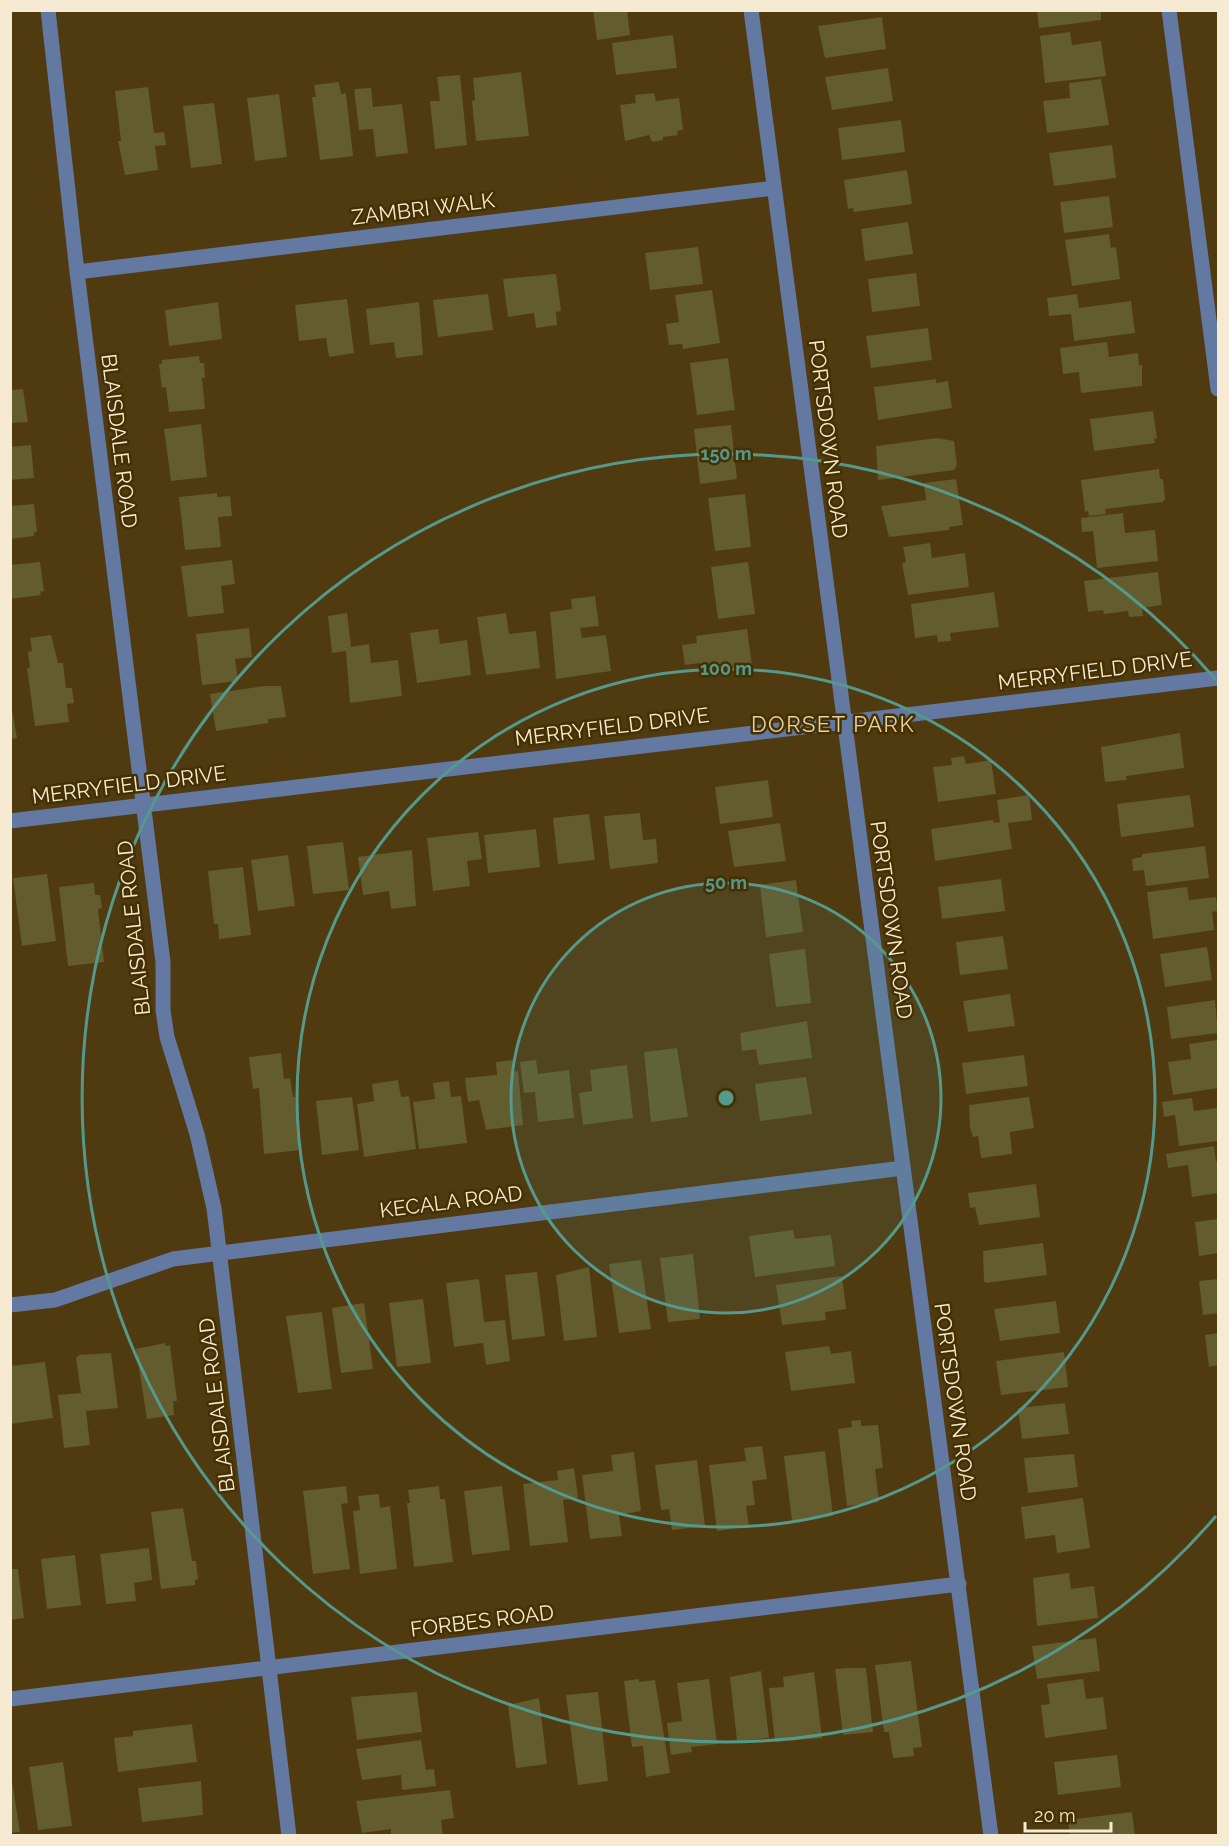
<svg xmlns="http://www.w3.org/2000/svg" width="1229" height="1846" viewBox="0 0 1229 1846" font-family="Raleway,sans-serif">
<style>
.building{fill:#625c2e}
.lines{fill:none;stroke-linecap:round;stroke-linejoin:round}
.minor{stroke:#6379a1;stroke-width:15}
.ring{fill:none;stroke:#54998c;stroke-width:3}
.labels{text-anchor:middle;stroke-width:5;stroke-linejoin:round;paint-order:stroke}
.street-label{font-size:21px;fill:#f6ead3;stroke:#453002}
.neighbourhood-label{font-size:22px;letter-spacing:1.5px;fill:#e9d0a3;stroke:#453002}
.centre{fill:#54998c;stroke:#453002;stroke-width:3}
.ring-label{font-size:18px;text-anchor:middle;font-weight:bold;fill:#54998c;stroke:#453002;stroke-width:5;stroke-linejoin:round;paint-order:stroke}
</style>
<rect width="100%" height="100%" fill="#503a0f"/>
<path class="building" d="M 593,10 L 627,10 L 630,35 L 597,40 Z
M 1037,10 L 1101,10 L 1101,20 L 1039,28 Z
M 882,17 L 886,49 L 825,58 L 818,26 Z
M 1070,32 L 1072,45 L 1101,41 L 1106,76 L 1045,83 L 1040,36 Z
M 673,35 L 677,68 L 616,75 L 612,43 Z
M 888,68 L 893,101 L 832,110 L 825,77 Z
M 521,72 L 529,136 L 476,141 L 472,101 L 475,100 L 473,78 Z
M 460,75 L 467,145 L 435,149 L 430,101 L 440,101 L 437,77 Z
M 1101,79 L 1109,125 L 1047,133 L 1043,101 L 1070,98 L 1069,83 Z
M 339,82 L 341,94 L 346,93 L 353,156 L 320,160 L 312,97 L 316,97 L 314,85 Z
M 148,87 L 154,133 L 164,132 L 166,145 L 155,146 L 158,170 L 125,175 L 118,141 L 121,141 L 115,91 Z
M 371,88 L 373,107 L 402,104 L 408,153 L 376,157 L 373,129 L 359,130 L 354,89 Z
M 654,93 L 656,101 L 679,98 L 683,130 L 677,131 L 678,135 L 663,137 L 663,140 L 652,142 L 649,135 L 625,141 L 620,105 L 636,103 L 635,95 Z
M 279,94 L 287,157 L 255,161 L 247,98 Z
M 214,103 L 222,164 L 191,168 L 183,106 Z
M 901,120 L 905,152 L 842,160 L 838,128 Z
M 1112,145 L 1116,178 L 1054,186 L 1049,153 Z
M 907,170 L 912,204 L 854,212 L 853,208 L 848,209 L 844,180 Z
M 1109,196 L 1113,227 L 1064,233 L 1060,202 Z
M 908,222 L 913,254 L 865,261 L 861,229 Z
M 1109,234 L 1111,248 L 1116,247 L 1120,279 L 1072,286 L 1065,240 Z
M 698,247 L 703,284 L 650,290 L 645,253 Z
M 916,273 L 920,306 L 872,312 L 868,279 Z
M 556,274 L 561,311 L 556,312 L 557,325 L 536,328 L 534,313 L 508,317 L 503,279 Z
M 712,290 L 720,343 L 683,349 L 682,344 L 669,345 L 666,324 L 679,322 L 675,295 Z
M 488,294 L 493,330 L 438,337 L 433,300 Z
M 1077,294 L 1079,308 L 1131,301 L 1135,333 L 1074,341 L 1071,314 L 1049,316 L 1047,298 Z
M 347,299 L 354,353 L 329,357 L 326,338 L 299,341 L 295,305 Z
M 218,302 L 222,339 L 169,346 L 165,310 Z
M 419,302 L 423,355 L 396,358 L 394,342 L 370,345 L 366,309 Z
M 928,328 L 932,360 L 871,368 L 866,336 Z
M 1107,342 L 1109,357 L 1138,353 L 1139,365 L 1142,365 L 1142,386 L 1081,393 L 1079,372 L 1063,374 L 1060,348 Z
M 199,356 L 200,363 L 204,363 L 205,378 L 202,378 L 205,409 L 169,412 L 166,387 L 162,388 L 159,364 L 162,364 L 162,360 Z
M 728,358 L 735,410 L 697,415 L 690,363 Z
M 936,379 L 936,383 L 948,381 L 952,408 L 878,420 L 874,387 Z
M 23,389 L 28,422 L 10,423 L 10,390 Z
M 1153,411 L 1157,438 L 1154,439 L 1155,443 L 1094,451 L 1090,419 Z
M 201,424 L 207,477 L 171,481 L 164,429 Z
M 731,425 L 737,479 L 700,484 L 694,429 Z
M 937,438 L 954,441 L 957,465 L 954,470 L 878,480 L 876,446 Z
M 31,445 L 34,478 L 10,480 L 10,447 Z
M 1159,469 L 1160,479 L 1163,479 L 1165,499 L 1163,502 L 1105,509 L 1106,514 L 1089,516 L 1088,511 L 1085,512 L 1081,480 Z
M 956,479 L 963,525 L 949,527 L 949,530 L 889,537 L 881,506 L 926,500 L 924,483 Z
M 217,493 L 217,497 L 230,496 L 232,516 L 218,517 L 221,547 L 185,550 L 179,497 Z
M 745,494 L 751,547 L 715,551 L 708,498 Z
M 34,504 L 37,532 L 34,532 L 34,536 L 10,539 L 10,506 Z
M 1123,513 L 1125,533 L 1155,530 L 1158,561 L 1097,568 L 1093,531 L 1082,532 L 1081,518 Z
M 930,543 L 932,558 L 965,553 L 969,587 L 908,595 L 902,563 L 906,562 L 903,547 Z
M 232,560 L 235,584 L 221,586 L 224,613 L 188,617 L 181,566 Z
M 40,562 L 44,591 L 40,592 L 41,595 L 10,599 L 10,565 Z
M 748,562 L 755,614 L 718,619 L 711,567 Z
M 1158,572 L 1162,605 L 1142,608 L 1143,616 L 1129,617 L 1128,611 L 1104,614 L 1103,610 L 1088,612 L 1084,581 Z
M 994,592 L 999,627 L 950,633 L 951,641 L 938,642 L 937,635 L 915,638 L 911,604 Z
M 595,596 L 599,626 L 580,628 L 582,638 L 606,635 L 611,671 L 556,679 L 550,612 L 572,609 L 571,599 Z
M 347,613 L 351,647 L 369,644 L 371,663 L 398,660 L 402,696 L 350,703 L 346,651 L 332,653 L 328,616 Z
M 506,613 L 509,634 L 536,631 L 540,668 L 486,675 L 477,617 Z
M 249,628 L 252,657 L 235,659 L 238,681 L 202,685 L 196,634 Z
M 438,629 L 440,644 L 467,640 L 471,675 L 417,683 L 410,633 Z
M 747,629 L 752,666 L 701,673 L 700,663 L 685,665 L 682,645 L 697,643 L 696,636 Z
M 51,635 L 58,663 L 63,663 L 66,688 L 72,688 L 74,703 L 67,704 L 69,722 L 35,726 L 27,668 L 30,668 L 28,652 L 32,651 L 30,638 Z
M 264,686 L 281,686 L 286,717 L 268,719 L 268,723 L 216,731 L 210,694 Z
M 10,699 L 17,738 L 10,739 Z
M 1180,733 L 1184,768 L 1126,776 L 1127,780 L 1105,782 L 1101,747 Z
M 964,756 L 966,764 L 991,760 L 996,794 L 938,802 L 933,767 L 952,765 L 951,758 Z
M 768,780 L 773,817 L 720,824 L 715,787 Z
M 1029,795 L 1032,820 L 1008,823 L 1012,849 L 935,861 L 931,829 L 993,820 L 994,823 L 1000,822 L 997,800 Z
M 1190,795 L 1194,827 L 1121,837 L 1117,804 Z
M 640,813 L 643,840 L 656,839 L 658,863 L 610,869 L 604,816 Z
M 589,814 L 595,860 L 558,864 L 553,818 Z
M 780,823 L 786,861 L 734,867 L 728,831 Z
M 536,829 L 540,867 L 488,873 L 484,835 Z
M 478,832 L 482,859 L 467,861 L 470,886 L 433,891 L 427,838 Z
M 343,842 L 349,890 L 313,894 L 307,846 Z
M 1205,846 L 1209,878 L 1146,886 L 1144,870 L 1133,871 L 1132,859 L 1142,857 L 1142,854 Z
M 412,850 L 416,906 L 391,909 L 389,891 L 363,895 L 358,857 Z
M 288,855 L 295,906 L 258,911 L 251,860 Z
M 243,867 L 251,935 L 219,939 L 218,924 L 214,924 L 208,871 Z
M 47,874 L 56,941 L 22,946 L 13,878 Z
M 1001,879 L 1005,911 L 942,919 L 938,887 Z
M 796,880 L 803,932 L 766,937 L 760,885 Z
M 94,883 L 95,895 L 100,895 L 102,908 L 98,909 L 104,962 L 68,966 L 59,887 Z
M 1187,887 L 1189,900 L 1216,897 L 1218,911 L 1212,912 L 1214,930 L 1153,939 L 1147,892 Z
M 1003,936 L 1008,969 L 960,975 L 956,942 Z
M 1207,947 L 1212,980 L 1165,987 L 1160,954 Z
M 805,949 L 811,1003 L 776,1007 L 769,954 Z
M 1010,994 L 1015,1026 L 968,1032 L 963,1001 Z
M 1215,1000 L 1218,1033 L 1171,1039 L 1167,1007 Z
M 807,1021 L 812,1058 L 759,1065 L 756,1049 L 742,1051 L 740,1033 Z
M 1218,1040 L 1218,1088 L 1173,1095 L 1168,1062 L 1191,1059 L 1189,1044 Z
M 677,1048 L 688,1117 L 651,1122 L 644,1052 Z
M 281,1053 L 284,1079 L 290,1078 L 293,1097 L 295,1097 L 301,1150 L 264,1154 L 259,1088 L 253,1089 L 249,1057 Z
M 1024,1055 L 1028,1086 L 966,1094 L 962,1063 Z
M 513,1060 L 514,1072 L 518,1071 L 523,1125 L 486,1130 L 479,1100 L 468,1102 L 465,1078 L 497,1075 L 496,1062 Z
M 536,1060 L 538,1074 L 569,1070 L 574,1118 L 538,1122 L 535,1092 L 524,1093 L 520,1062 Z
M 627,1065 L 633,1118 L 583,1125 L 579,1093 L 592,1091 L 590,1070 Z
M 806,1077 L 812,1114 L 760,1121 L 755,1084 Z
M 398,1080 L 401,1097 L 409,1096 L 416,1149 L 364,1157 L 357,1104 L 374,1101 L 372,1084 Z
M 449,1081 L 451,1097 L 461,1096 L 467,1143 L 419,1149 L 413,1102 L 435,1099 L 433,1083 Z
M 352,1097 L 359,1150 L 322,1155 L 316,1101 Z
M 1029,1097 L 1034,1128 L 1010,1132 L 1012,1154 L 981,1158 L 978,1136 L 973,1137 L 970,1127 L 969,1105 Z
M 1192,1098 L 1194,1111 L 1218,1108 L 1218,1141 L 1179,1146 L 1175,1115 L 1164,1117 L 1162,1102 Z
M 1214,1146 L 1216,1161 L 1218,1161 L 1218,1193 L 1192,1197 L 1188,1165 L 1168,1168 L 1166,1154 Z
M 1036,1184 L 1040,1217 L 979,1225 L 975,1207 L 970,1208 L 968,1193 Z
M 1218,1219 L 1218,1253 L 1199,1256 L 1195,1222 Z
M 793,1230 L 795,1239 L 831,1235 L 835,1266 L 755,1277 L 749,1236 Z
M 1043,1243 L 1047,1275 L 986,1283 L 984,1281 L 983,1251 Z
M 693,1254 L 700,1319 L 668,1322 L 660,1258 Z
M 641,1260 L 651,1329 L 619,1333 L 609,1264 Z
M 589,1267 L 597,1337 L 564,1341 L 556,1275 Z
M 537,1272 L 545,1336 L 512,1340 L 505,1275 Z
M 842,1276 L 846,1309 L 825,1312 L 826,1320 L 782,1325 L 776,1285 Z
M 479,1279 L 484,1322 L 505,1320 L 510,1361 L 486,1365 L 483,1343 L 454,1347 L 446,1283 Z
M 1218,1279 L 1218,1313 L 1203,1315 L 1199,1281 Z
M 423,1299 L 431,1363 L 397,1367 L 389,1303 Z
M 1056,1301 L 1060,1333 L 1000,1341 L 994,1309 Z
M 364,1303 L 373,1369 L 341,1373 L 332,1308 Z
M 322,1312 L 332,1389 L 298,1393 L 286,1316 Z
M 1218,1333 L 1218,1365 L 1209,1367 L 1205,1335 Z
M 165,1343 L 165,1346 L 170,1345 L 177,1401 L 173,1401 L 174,1415 L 147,1419 L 136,1349 Z
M 829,1346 L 831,1354 L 851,1351 L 855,1383 L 791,1391 L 785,1352 Z
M 1064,1352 L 1068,1387 L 1001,1395 L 996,1361 Z
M 111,1353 L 118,1408 L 86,1411 L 90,1445 L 64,1448 L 58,1395 L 81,1393 L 76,1358 L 79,1355 Z
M 45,1362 L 53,1418 L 10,1424 L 10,1366 Z
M 1065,1403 L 1069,1434 L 1022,1439 L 1018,1408 Z
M 861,1420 L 861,1426 L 878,1425 L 883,1468 L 875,1469 L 879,1502 L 847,1506 L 838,1429 L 852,1427 L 851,1421 Z
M 762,1446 L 767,1479 L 752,1481 L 755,1505 L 746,1506 L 749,1526 L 717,1531 L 709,1465 L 746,1461 L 744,1448 Z
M 825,1451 L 833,1516 L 792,1521 L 784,1456 Z
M 634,1452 L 641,1511 L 619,1515 L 622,1536 L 590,1539 L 582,1475 L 613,1471 L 611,1455 Z
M 1074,1454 L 1078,1487 L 1028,1493 L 1024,1458 Z
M 697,1460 L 705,1526 L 672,1530 L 669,1509 L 661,1510 L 655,1465 Z
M 574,1468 L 578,1498 L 563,1500 L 568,1542 L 530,1546 L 523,1484 L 558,1480 L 557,1471 Z
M 346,1486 L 348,1503 L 341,1504 L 350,1569 L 313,1574 L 303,1491 Z
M 439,1486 L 440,1499 L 445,1499 L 453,1562 L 414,1567 L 407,1503 L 410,1503 L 408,1490 Z
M 502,1486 L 510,1550 L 472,1555 L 464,1491 Z
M 379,1494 L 380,1508 L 390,1506 L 397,1569 L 360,1574 L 353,1511 L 360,1510 L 358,1496 Z
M 1083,1498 L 1090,1548 L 1057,1553 L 1055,1535 L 1025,1539 L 1021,1507 Z
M 183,1508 L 192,1561 L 196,1561 L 198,1579 L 195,1580 L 195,1585 L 161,1589 L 151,1512 Z
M 149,1548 L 152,1580 L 134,1583 L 136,1601 L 106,1604 L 100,1554 Z
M 75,1555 L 81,1605 L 47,1609 L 41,1559 Z
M 10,1569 L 18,1569 L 24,1618 L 10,1620 Z
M 1069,1573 L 1071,1589 L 1094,1586 L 1098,1618 L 1037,1626 L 1033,1578 Z
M 1096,1638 L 1100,1671 L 1037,1679 L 1032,1646 Z
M 911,1661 L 922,1747 L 913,1748 L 914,1756 L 893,1758 L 889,1732 L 884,1732 L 875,1665 Z
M 848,1668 L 866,1668 L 873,1732 L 843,1735 L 835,1669 Z
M 761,1671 L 769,1738 L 737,1741 L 730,1677 Z
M 814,1672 L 822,1738 L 775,1742 L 769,1688 L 784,1687 L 783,1677 Z
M 639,1679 L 639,1682 L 655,1680 L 670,1773 L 646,1777 L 643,1746 L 632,1747 L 624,1681 Z
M 709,1679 L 717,1744 L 691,1747 L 692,1752 L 671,1755 L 667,1723 L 682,1721 L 677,1683 Z
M 1083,1679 L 1086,1699 L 1103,1697 L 1107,1729 L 1045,1738 L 1041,1705 L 1050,1704 L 1047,1684 Z
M 417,1692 L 422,1732 L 357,1740 L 351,1697 Z
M 598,1692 L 608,1781 L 578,1785 L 566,1695 Z
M 539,1698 L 547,1764 L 516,1768 L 508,1705 Z
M 192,1724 L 197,1762 L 118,1772 L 114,1738 L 133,1736 L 133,1731 Z
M 421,1740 L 426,1770 L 434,1769 L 436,1786 L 402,1790 L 401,1775 L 362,1780 L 356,1749 Z
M 1117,1755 L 1121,1787 L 1058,1795 L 1054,1762 Z
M 63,1762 L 72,1826 L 38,1830 L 29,1767 Z
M 10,1768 L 20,1832 L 10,1833 Z
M 201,1781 L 203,1815 L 142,1822 L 138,1788 Z
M 450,1790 L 454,1818 L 441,1820 L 443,1836 L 391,1836 L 391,1829 L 362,1833 L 356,1801 Z
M 1132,1812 L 1135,1836 L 1070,1836 L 1068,1820 Z"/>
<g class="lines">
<path class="minor" d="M 48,10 L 77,272 L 163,962 L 163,1010 L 167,1037 L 197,1134 L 214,1208 L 289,1836
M 751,10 L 991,1836
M 1169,10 L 1218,389
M 77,272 L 774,188
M 10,821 L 1218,678
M 10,1305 L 55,1300 L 173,1259 L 903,1168
M 10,1699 L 959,1584"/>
</g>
<circle cx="726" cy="1098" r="215" fill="#54998c" fill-opacity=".12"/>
<g class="ring">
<circle cx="726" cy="1098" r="215"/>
<circle cx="726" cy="1098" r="429"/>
<path d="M1216 1516A644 644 0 1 1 1216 680"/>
</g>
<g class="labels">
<g class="street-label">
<text transform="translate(423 209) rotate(-7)" y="7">ZAMBRI WALK</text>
<text transform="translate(828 439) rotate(83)" y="7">PORTSDOWN ROAD</text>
<text transform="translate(119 441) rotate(83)" y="7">BLAISDALE ROAD</text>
<text transform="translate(1095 671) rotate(-7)" y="7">MERRYFIELD DRIVE</text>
<text transform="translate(612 727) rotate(-7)" y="7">MERRYFIELD DRIVE</text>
<text transform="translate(129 785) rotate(-7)" y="7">MERRYFIELD DRIVE</text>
<text transform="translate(891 920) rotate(82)" y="7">PORTSDOWN ROAD</text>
<text transform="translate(134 928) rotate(-96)" y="7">BLAISDALE ROAD</text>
<text transform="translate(451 1202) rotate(-7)" y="7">KECALA ROAD</text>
<text transform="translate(955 1402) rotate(82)" y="7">PORTSDOWN ROAD</text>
<text transform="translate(217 1405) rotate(-97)" y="7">BLAISDALE ROAD</text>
<text transform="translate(482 1621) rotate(-7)" y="7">FORBES ROAD</text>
</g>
<g class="neighbourhood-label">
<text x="833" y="732">DORSET PARK</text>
</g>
</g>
<circle cx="726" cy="1098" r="9" class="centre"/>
<g class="ring-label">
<text x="726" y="460">150 m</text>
<text x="726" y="675">100 m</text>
<text x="726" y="889">50 m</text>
</g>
<rect width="1229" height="1846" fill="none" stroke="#f6ead3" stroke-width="24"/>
<path d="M1025 1822v9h86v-9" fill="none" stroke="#f6ead3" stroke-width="3"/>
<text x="1034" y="1822" font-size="18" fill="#f6ead3" stroke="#453002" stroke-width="4.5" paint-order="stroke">20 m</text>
</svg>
